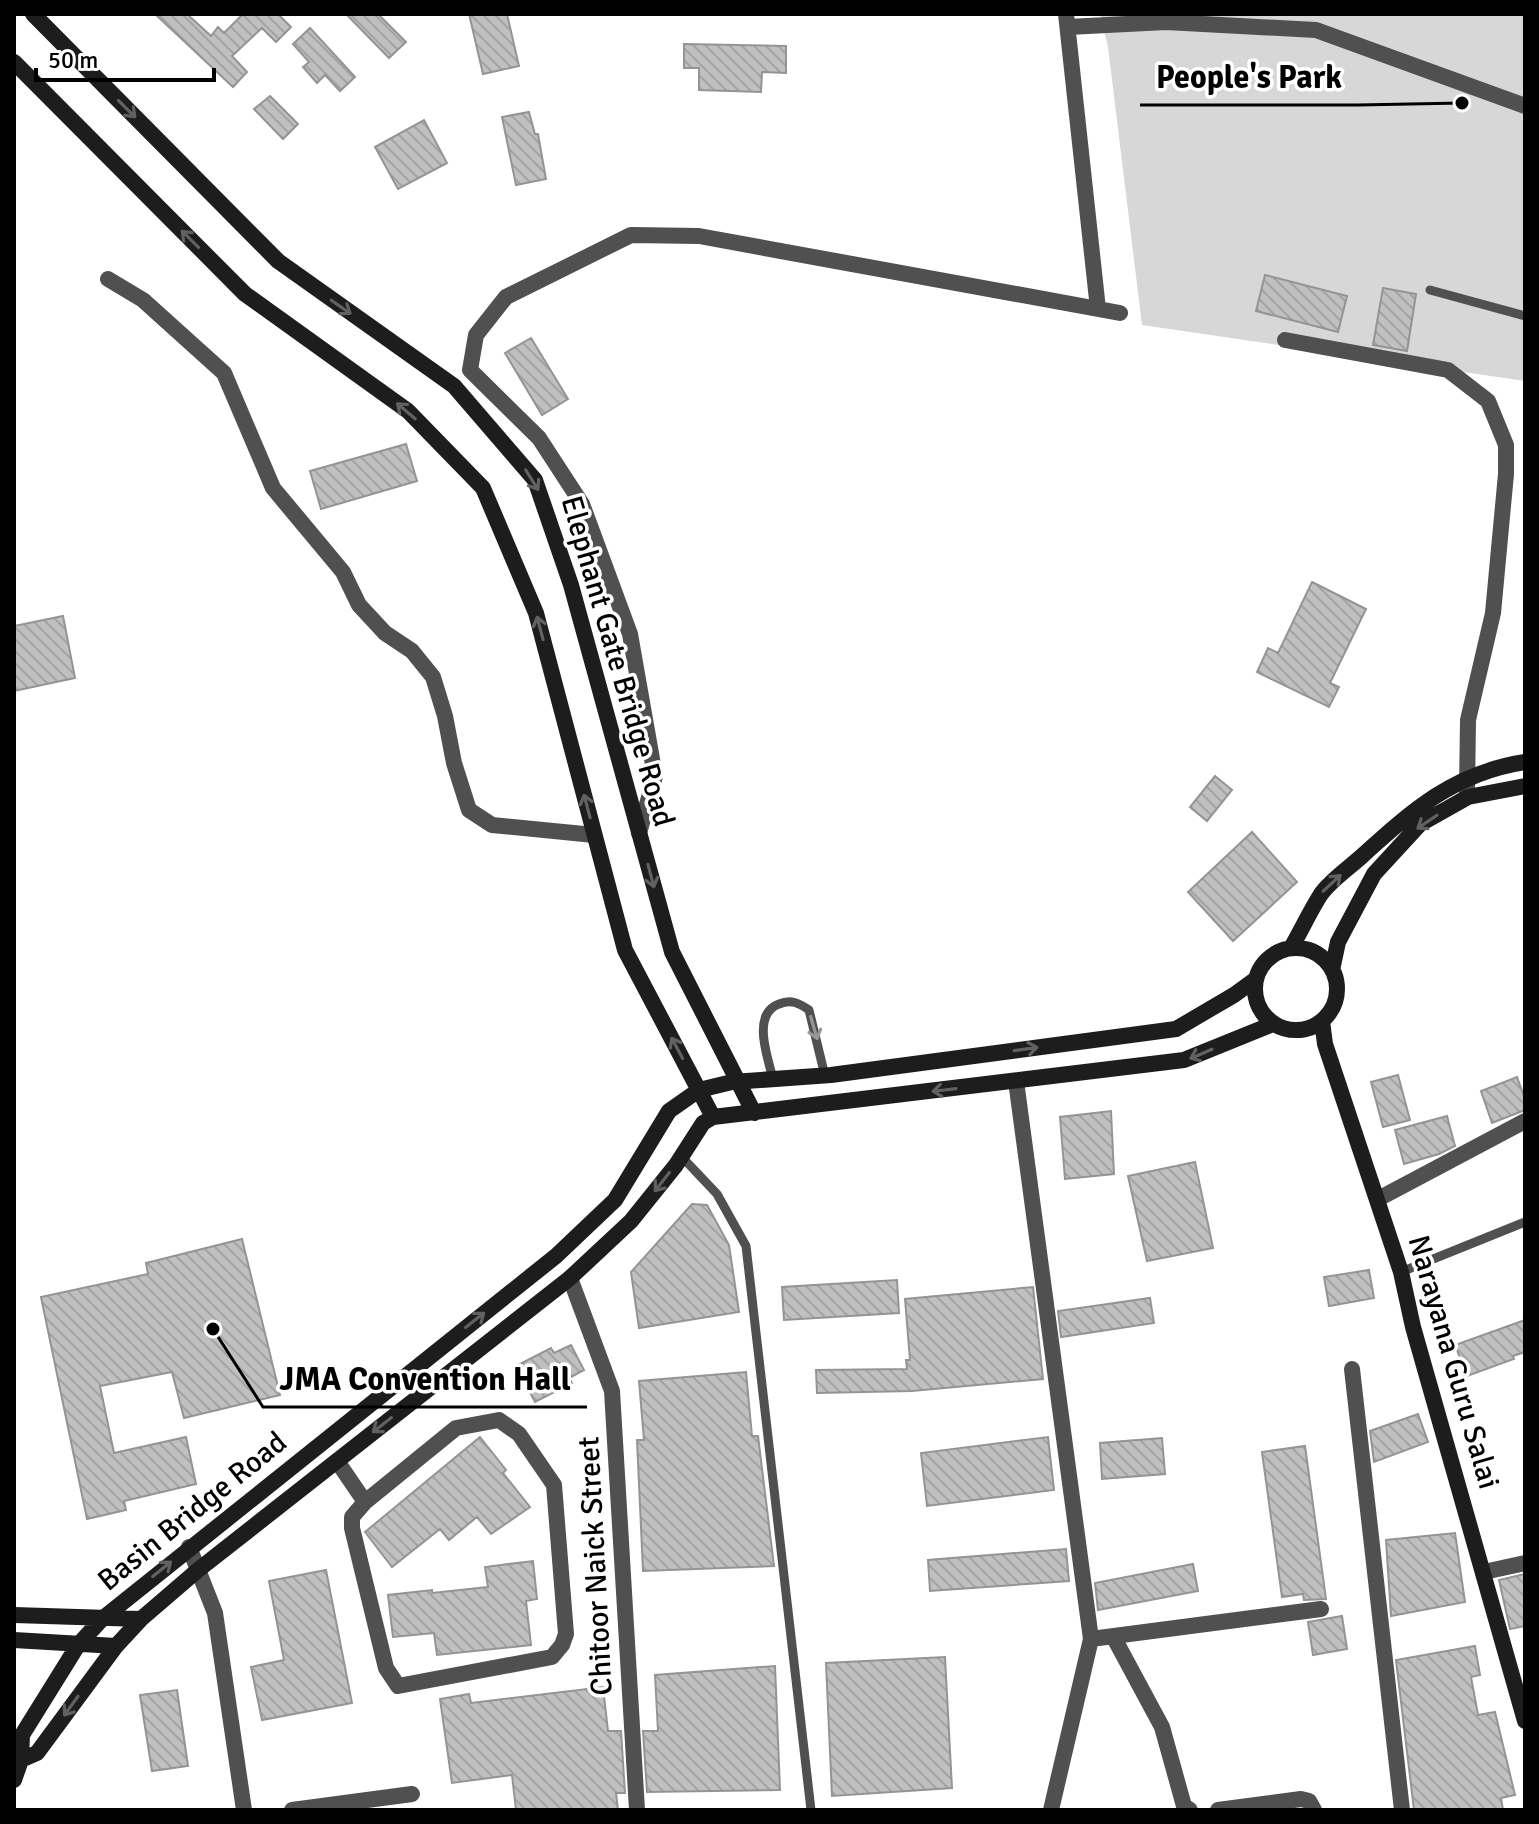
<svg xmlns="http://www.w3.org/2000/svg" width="1539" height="1824" viewBox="0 0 1539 1824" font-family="Signika,sans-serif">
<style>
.park{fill:#d7d7d7}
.building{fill:url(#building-back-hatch);stroke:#949494;stroke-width:2}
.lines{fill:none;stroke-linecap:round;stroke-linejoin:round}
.lane{stroke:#505050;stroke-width:9}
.street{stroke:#505050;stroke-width:16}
.secondary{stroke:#1d1d1d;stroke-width:16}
.oneway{stroke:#616161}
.oneway2{stroke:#969696}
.labels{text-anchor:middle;stroke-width:7;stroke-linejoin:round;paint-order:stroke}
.street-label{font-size:30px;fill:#000;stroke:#fff}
.leader{fill:none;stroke:#000;stroke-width:3}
.callout-dot{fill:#000;stroke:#fff;stroke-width:3}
.callout-label{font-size:32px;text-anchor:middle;font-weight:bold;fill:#000;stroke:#fff;stroke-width:7;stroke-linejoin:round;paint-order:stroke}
</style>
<defs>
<pattern id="building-back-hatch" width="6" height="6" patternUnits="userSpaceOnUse" patternTransform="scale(2)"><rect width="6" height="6" fill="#c0c0c0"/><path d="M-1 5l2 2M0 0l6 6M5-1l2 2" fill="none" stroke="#a3a3a3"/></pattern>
</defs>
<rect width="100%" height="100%" fill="#fff"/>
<path class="park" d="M 1100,14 L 1525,14 L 1525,381 L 1142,325 L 1108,47 Z"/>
<path class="building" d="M 155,14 L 187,14 L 211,36 L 218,27 L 224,33 L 243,14 L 278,14 L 291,27 L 276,42 L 262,28 L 232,56 L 247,72 L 233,87 Z
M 346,14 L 378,14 L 406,42 L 389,58 Z
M 469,14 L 507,14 L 519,66 L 483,74 Z
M 310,28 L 355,77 L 340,91 L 325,75 L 317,83 L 303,67 L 309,62 L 293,44 Z
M 684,44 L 786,46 L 786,73 L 762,72 L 761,92 L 699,90 L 699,68 L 684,68 Z
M 270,96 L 298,124 L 283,139 L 254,109 Z
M 529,112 L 535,134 L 538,134 L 546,179 L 516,185 L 502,117 Z
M 424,120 L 447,163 L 398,189 L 375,147 Z
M 1265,275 L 1347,296 L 1338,332 L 1256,311 Z
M 1383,288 L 1416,294 L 1407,351 L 1373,345 Z
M 531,338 L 568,399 L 542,415 L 505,353 Z
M 406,444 L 417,481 L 321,509 L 310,471 Z
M 1312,582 L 1366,609 L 1330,683 L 1339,687 L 1329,707 L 1257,672 L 1268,648 L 1278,653 Z
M 63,616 L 75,678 L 14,691 L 14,626 Z
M 1215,776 L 1232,790 L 1207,821 L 1190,807 Z
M 1252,832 L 1297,882 L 1233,941 L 1188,892 Z
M 1398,1075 L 1410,1120 L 1383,1127 L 1371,1082 Z
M 1517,1077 L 1525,1099 L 1525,1110 L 1492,1123 L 1481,1091 Z
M 1111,1111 L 1114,1174 L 1065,1179 L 1060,1117 Z
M 1447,1116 L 1455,1146 L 1439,1154 L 1404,1164 L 1395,1130 Z
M 1195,1162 L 1213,1248 L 1147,1261 L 1128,1176 Z
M 692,1204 L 707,1205 L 729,1245 L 739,1312 L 639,1328 L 631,1272 Z
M 242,1239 L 280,1395 L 184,1418 L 172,1372 L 100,1386 L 114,1453 L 186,1437 L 196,1484 L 124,1501 L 126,1510 L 87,1519 L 41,1297 L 148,1274 L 146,1263 Z
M 1369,1270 L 1374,1298 L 1329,1306 L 1324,1277 Z
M 897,1280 L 899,1313 L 784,1320 L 782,1287 Z
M 1033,1287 L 1043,1379 L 912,1391 L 817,1393 L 816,1370 L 907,1369 L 906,1360 L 910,1360 L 905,1299 Z
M 1150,1298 L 1154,1323 L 1061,1337 L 1058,1311 Z
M 1525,1320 L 1525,1352 L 1513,1356 L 1514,1359 L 1467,1376 L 1455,1345 Z
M 571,1345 L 584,1370 L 569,1378 L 572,1383 L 535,1402 L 516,1366 L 551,1348 L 554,1353 Z
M 746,1372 L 752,1436 L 758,1436 L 774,1566 L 643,1571 L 637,1440 L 644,1440 L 639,1381 Z
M 1418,1414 L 1428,1442 L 1374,1462 L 1370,1431 Z
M 480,1437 L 506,1470 L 503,1473 L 530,1507 L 491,1534 L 477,1517 L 449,1540 L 440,1529 L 392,1567 L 365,1532 Z
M 1048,1437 L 1054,1490 L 927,1506 L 921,1453 Z
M 1162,1438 L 1165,1474 L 1102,1479 L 1100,1443 Z
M 1305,1446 L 1326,1599 L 1304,1600 L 1303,1594 L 1282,1597 L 1262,1452 Z
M 1455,1533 L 1465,1602 L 1391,1616 L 1386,1540 Z
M 1066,1549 L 1069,1581 L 930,1591 L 928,1560 Z
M 533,1561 L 537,1599 L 526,1601 L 531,1645 L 437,1655 L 434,1633 L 393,1637 L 388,1595 L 432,1590 L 432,1593 L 488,1587 L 485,1567 Z
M 1193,1564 L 1198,1591 L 1098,1610 L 1095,1583 Z
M 326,1570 L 352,1703 L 262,1720 L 251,1667 L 284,1660 L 269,1581 Z
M 1525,1574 L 1525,1626 L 1510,1629 L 1499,1580 Z
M 1342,1616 L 1347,1649 L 1313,1655 L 1308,1622 Z
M 1475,1646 L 1480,1675 L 1471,1677 L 1478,1715 L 1495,1712 L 1515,1795 L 1501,1798 L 1503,1810 L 1414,1810 L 1396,1660 Z
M 945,1657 L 952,1788 L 832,1796 L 826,1663 Z
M 775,1666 L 780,1790 L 647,1792 L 643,1731 L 658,1731 L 655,1675 Z
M 603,1687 L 608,1731 L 621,1731 L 625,1793 L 616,1793 L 618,1810 L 516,1810 L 512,1775 L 452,1783 L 440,1699 L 469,1694 L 471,1703 Z
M 177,1690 L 188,1766 L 152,1771 L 140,1695 Z"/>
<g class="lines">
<path class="lane" d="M 1430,290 L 1525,316
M 773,1079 C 768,1058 751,1014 779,1004 C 791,999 799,1003 809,1010 L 825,1076
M 681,1156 L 717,1194 L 746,1246 L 811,1810
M 1401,1272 L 1525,1222"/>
<path class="street" d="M 1066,14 L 1098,309
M 1068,27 L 1166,22 L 1316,30 L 1525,106
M 108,279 L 143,300 L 224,373 L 273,488 L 343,572 L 359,605 L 385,633 L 412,651 L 433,677 L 445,716 L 454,763 L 469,810 L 492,825 L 594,835
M 1285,340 L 1448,370 L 1488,401 L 1506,445 L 1506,474 L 1493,613 L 1468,720 L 1467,792
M 639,833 L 655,776 L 630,634 L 582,504 L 539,438 L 470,370 L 476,335 L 506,297 L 631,235 L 699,236 L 1120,313
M 1016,1081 L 1091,1639 L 1051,1810
M 1378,1199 L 1525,1121
M 570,1278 L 612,1391 L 637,1810
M 1352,1369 L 1402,1810
M 337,1461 L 365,1502 L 456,1428 L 499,1420 L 519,1434 L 554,1485 L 566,1634 L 562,1645 L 552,1657 L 398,1686 L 386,1668 L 352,1528 L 352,1517 L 365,1502
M 189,1547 L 215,1613 L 244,1810
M 1484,1572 L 1525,1563
M 1113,1636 L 1162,1727 L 1184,1806 L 1190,1810
M 1091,1639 L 1321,1609
M 292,1810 L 412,1794
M 1218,1810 L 1301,1799 L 1309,1801 L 1314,1810"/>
<path class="secondary" d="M 33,14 L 278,261 L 454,386 L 535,480 L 571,585 L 672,952 L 754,1113
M 14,62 L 245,294 L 408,411 L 483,488 L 536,613 L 625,950 L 713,1117
M 1291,948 C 1301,931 1310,911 1321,894 C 1331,880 1349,868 1362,856 C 1413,810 1454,773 1525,762
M1255 989a41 41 0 1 1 82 0a41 41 0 1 1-82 0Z
M 1332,970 L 1338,942 L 1374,874 L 1420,824 L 1468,797 L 1525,786
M 1322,1021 L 1325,1044 L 1401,1272 L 1413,1327 L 1525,1721
M 14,1615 L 141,1619
M 14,1640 L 116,1646
M 21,1760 L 37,1753 L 116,1646 L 141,1619 L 198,1570 L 570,1278 L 631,1221 L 676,1165 L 703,1123 L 713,1117 L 1184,1060 L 1273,1024
M 14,1780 L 21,1760 L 22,1735 L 78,1645 L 102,1619 L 556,1256 L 615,1200 L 669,1111 L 699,1090 L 732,1082 L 831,1075 L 1176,1029 L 1234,995 L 1256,979"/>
</g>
<defs><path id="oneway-shaft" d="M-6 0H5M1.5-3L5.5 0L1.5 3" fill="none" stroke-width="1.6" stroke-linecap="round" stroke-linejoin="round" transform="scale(2)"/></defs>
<g class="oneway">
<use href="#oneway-shaft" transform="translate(127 109) rotate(45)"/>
<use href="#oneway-shaft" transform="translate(190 239) rotate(-135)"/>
<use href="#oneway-shaft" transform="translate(341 307) rotate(35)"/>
<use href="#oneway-shaft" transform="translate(406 411) rotate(-140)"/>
<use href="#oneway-shaft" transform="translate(532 480) rotate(58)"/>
<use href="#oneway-shaft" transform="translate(540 628) rotate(-105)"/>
<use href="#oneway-shaft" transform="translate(587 806) rotate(-105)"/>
<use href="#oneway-shaft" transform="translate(1427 822) rotate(146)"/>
<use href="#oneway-shaft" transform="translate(651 876) rotate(75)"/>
<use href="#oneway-shaft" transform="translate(1332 883) rotate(-43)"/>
<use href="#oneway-shaft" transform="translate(677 1048) rotate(-118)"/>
<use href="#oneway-shaft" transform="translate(1026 1049) rotate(-8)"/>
<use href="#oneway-shaft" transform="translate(1201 1054) rotate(157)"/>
<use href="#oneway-shaft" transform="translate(944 1090) rotate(173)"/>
<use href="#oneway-shaft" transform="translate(662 1182) rotate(128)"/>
<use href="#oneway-shaft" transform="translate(475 1320) rotate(-38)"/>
<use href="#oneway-shaft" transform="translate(382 1425) rotate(142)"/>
<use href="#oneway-shaft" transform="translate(162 1569) rotate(-39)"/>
<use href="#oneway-shaft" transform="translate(71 1706) rotate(126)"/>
</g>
<use class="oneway2" href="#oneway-shaft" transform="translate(814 1028) rotate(74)"/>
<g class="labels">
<g class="street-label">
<text transform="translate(618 661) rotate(74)" y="10">Elephant Gate Bridge Road</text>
<text transform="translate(1454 1362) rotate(74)" y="10">Narayana Guru Salai</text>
<text transform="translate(192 1511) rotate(-39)" y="10">Basin Bridge Road</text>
<text transform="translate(595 1566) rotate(-93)" y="10">Chitoor Naick Street</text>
</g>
</g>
<path class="leader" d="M1462 103L1358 105H1140M213 1329L263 1407H587"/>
<g class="callout-dot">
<circle cx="1462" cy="103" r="8"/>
<circle cx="213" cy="1329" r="8"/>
</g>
<g class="callout-label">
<text x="1249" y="88">People's Park</text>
<text x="425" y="1390">JMA Convention Hall</text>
</g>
<rect width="1539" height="1824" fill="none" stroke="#000000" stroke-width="32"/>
<path d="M36 68v12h178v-12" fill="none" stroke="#000000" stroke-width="4"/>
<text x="48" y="68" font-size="24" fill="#000000" stroke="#ffffff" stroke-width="6" paint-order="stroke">50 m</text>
</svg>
